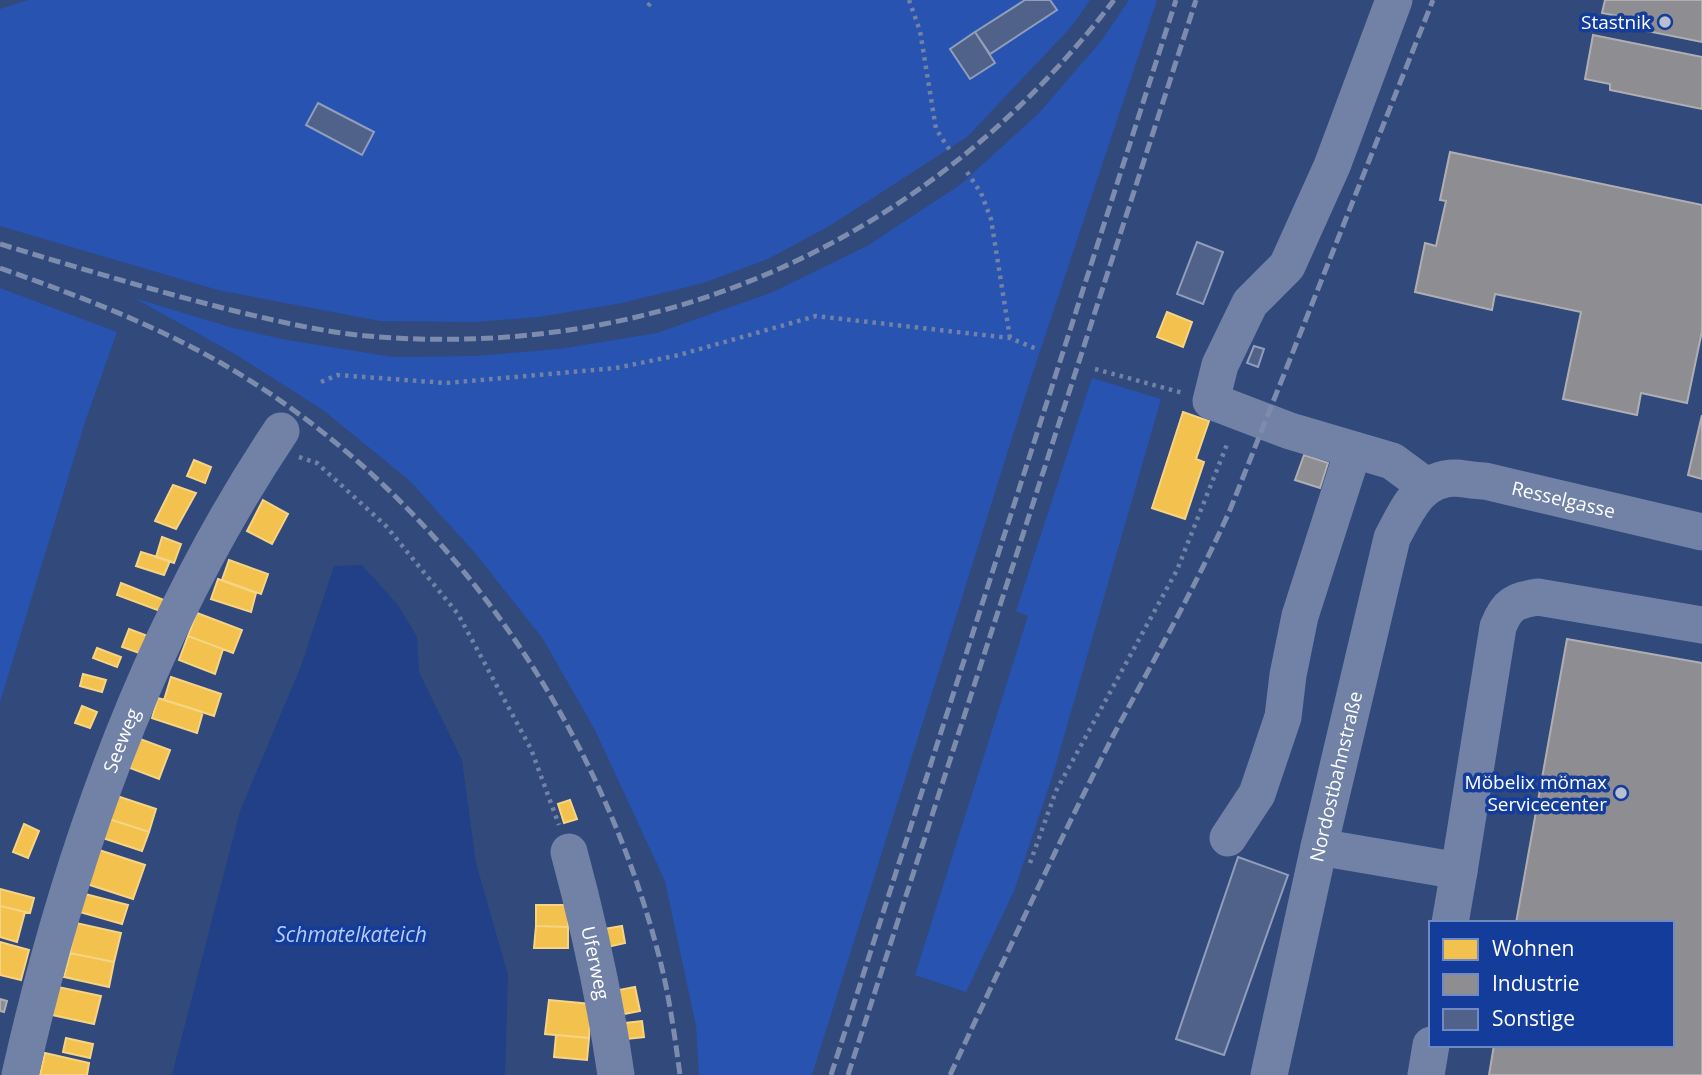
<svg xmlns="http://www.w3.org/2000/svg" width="1702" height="1075" viewBox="0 0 1702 1075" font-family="'Open Sans',sans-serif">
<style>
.green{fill:#2853b1}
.water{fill:#224087}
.homes{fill:#f2c14e;stroke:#f6d483;stroke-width:2}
.industry{fill:#8d8d92;stroke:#afafb3;stroke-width:2}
.building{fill:#50628a;stroke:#919ebb;stroke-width:2}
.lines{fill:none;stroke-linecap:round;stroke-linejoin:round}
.path{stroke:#7282a6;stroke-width:4.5;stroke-dasharray:3.5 5;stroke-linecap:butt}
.minor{stroke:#7282a6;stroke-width:37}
.rail{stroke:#7d8bac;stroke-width:5;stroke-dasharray:12 5;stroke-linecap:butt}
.poi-dot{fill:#b7bfd1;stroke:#133c9b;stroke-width:2.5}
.labels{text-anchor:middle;stroke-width:7;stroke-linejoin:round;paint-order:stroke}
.poi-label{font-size:19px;fill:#fff;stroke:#133c9b;text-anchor:end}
.street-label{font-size:19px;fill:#fff;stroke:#133c9b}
.water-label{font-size:21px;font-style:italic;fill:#b5cbfa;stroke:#133c9b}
</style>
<rect width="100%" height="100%" fill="#32497c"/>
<path class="green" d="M 28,0 L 1090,0 L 1072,26 L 967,137 L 831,225 L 768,259 L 703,283 L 622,303 L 539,317 L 474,322 L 380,321 L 218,290 L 0,226 L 0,9 Z
M 1129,0 L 1157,0 L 1028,387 L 812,1075 L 699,1075 L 696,1026 L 665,881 L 594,728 L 543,639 L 476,554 L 409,480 L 323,410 L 235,354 L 134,298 L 233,328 L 287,340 L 393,357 L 476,356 L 559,349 L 657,333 L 773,292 L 867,246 L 960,185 L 1039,113 L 1102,40 Z
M 0,288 L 117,332 L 85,422 L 0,702 Z
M 1092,378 L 1161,399 L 1054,771 L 1014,891 L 966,992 L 915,975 L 1028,616 L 1016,611 Z"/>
<path class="water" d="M 362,565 L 398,605 L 417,637 L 419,672 L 462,760 L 476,863 L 508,975 L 505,1075 L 172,1075 L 240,811 L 301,666 L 334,566 Z"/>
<path class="homes" d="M 1167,312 L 1192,322 L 1183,347 L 1157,337 Z
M 1183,412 L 1209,421 L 1196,459 L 1204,462 L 1185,519 L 1152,508 Z
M 194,460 L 211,467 L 205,483 L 187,476 Z
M 173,485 L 196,493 L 176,529 L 155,521 Z
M 263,500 L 288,514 L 272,544 L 247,531 Z
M 162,537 L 181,544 L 174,563 L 156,557 Z
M 141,552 L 170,561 L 164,575 L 136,566 Z
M 229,560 L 268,574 L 261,594 L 222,580 Z
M 218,579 L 256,593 L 251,612 L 211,599 Z
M 121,583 L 164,600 L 160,611 L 117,595 Z
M 197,613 L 242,630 L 233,653 L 188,636 Z
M 129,629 L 148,636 L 142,654 L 122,647 Z
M 188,636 L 223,649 L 215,674 L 179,660 Z
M 97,648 L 121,657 L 117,667 L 93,658 Z
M 83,674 L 106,680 L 102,692 L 80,686 Z
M 171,677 L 221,694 L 214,716 L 164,700 Z
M 158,698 L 203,712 L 197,733 L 152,718 Z
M 82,706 L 97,712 L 90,728 L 75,723 Z
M 140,739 L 170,750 L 159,779 L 130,768 Z
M 117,796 L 156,809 L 149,832 L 109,819 Z
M 570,800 L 577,819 L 564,823 L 558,804 Z
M 109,819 L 149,832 L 142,851 L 103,838 Z
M 24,824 L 39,831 L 28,858 L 13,852 Z
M 99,850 L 145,865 L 133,899 L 87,884 Z
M 0,889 L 34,898 L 30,913 L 0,906 Z
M 85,894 L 128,905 L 122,924 L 80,912 Z
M 536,905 L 568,905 L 568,927 L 536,926 Z
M 0,906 L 25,912 L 17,942 L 0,937 Z
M 76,923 L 121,933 L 114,962 L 70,953 Z
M 536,926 L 568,927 L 568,948 L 534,948 Z
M 622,926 L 625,943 L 607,947 L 604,929 Z
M 0,942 L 29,950 L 21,980 L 0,975 Z
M 70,953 L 114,962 L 109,987 L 64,977 Z
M 58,987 L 101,996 L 94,1024 L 52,1015 Z
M 635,987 L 640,1011 L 624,1014 L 619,990 Z
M 549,1000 L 591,1004 L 589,1038 L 545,1034 Z
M 642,1021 L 644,1037 L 627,1039 L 625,1023 Z
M 556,1035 L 589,1038 L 587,1060 L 554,1057 Z
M 66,1038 L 93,1044 L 90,1058 L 63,1052 Z
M 45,1053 L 89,1063 L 87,1075 L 40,1075 Z"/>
<path class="industry" d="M 1605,0 L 1702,0 L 1702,42 L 1627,27 L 1629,18 L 1602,13 Z
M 1593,35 L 1702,57 L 1702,109 L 1610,90 L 1610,84 L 1585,79 Z
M 1450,152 L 1702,205 L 1702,331 L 1687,403 L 1641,393 L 1637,415 L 1563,399 L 1581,312 L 1495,294 L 1492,310 L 1415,292 L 1425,243 L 1436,246 L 1446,201 L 1440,200 Z
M 1702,415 L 1702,479 L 1688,475 Z
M 1304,455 L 1328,463 L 1320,488 L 1295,480 Z
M 1567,639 L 1702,663 L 1702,1075 L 1489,1075 L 1494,1045 L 1672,1045 L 1672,923 L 1516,923 Z
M 0,999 L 7,1001 L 4,1012 L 0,1011 Z"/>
<path class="building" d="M 1025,0 L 1050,0 L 1057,10 L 990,54 L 975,32 Z
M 975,32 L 995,63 L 970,79 L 950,49 Z
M 318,103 L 374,132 L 362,155 L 306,125 Z
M 1197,242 L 1223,252 L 1203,304 L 1177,294 Z
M 1254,346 L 1264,349 L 1258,367 L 1247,363 Z
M 1238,857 L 1288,875 L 1224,1055 L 1176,1039 Z"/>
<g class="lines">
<path class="path" d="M 909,0 L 920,31 L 936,129 L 951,152
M 648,6 L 653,0
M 967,172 L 981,193 L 991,219 L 1010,338
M 1095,369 L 1183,393
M 321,382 L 337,375 L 446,383 L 616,368 L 679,355 L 816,316 L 1010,338 L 1039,350
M 299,457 L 317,463 L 386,526 L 458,614 L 531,749 L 559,825
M 1030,863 L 1056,791 L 1177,570 L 1228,442"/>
<g class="minor">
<path d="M 1394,0 L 1332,166 L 1287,266 L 1250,303 L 1220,365 L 1211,401 L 1290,431 L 1392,461 L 1426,486"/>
<path d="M 1228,838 L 1257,794 L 1283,717 L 1288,675 L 1300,616 L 1353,451"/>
<path d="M 1319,847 L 1459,871 L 1450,923"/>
<path id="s1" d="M 569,852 C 589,926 605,999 616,1075"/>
<path d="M 1459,871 L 1498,627 C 1507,604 1514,601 1538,597 L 1702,625"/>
<path id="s2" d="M 20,1075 C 71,848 151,625 281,431"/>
<path id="s3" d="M 1269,1075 L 1319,847 L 1392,538 C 1407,510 1420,477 1457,478 C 1466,479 1476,481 1485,481 L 1702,532"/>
<path d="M 1426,1075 L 1431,1045"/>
</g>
<path class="rail" d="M 0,244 C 79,268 158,292 239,312 C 281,322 324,332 367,336 C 665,362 934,236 1114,0
M 0,268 C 76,295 151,323 221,363 C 441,490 600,720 661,964 C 670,1001 675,1038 680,1075
M 831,1075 L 1176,0
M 848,1075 L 1196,0
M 950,1075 C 1003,962 1056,847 1113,736 C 1153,661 1195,588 1230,510 L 1433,0"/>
</g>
<g class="poi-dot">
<circle cx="1665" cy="22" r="7"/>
<circle cx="1621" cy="793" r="7"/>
</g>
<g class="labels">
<g class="poi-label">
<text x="1651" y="29">Stastnik</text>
<text x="1607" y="789">Möbelix mömax<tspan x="1607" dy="22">Servicecenter</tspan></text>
</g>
<g class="street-label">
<text dy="7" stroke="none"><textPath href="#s3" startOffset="754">Resselgasse</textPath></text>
<text dy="7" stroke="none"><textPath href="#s2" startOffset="350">Seeweg</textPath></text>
<text dy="7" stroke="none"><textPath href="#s3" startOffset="306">Nordostbahnstraße</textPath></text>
<text dy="7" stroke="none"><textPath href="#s1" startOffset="114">Uferweg</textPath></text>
</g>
<g class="water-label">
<text x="351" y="942">Schmatelkateich</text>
</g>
</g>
<rect x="1429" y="921" width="245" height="126" fill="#133c9b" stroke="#718ac3" stroke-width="2"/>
<rect x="1443" y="939" width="35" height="21" fill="#f2c14e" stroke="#718ac3" stroke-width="2"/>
<text x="1492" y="956" font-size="21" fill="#ffffff">Wohnen</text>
<rect x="1443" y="974" width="35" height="21" fill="#8d8d92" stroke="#718ac3" stroke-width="2"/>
<text x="1492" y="991" font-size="21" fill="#ffffff">Industrie</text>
<rect x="1443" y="1009" width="35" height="21" fill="#50628a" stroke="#718ac3" stroke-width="2"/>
<text x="1492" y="1026" font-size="21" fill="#ffffff">Sonstige</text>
</svg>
